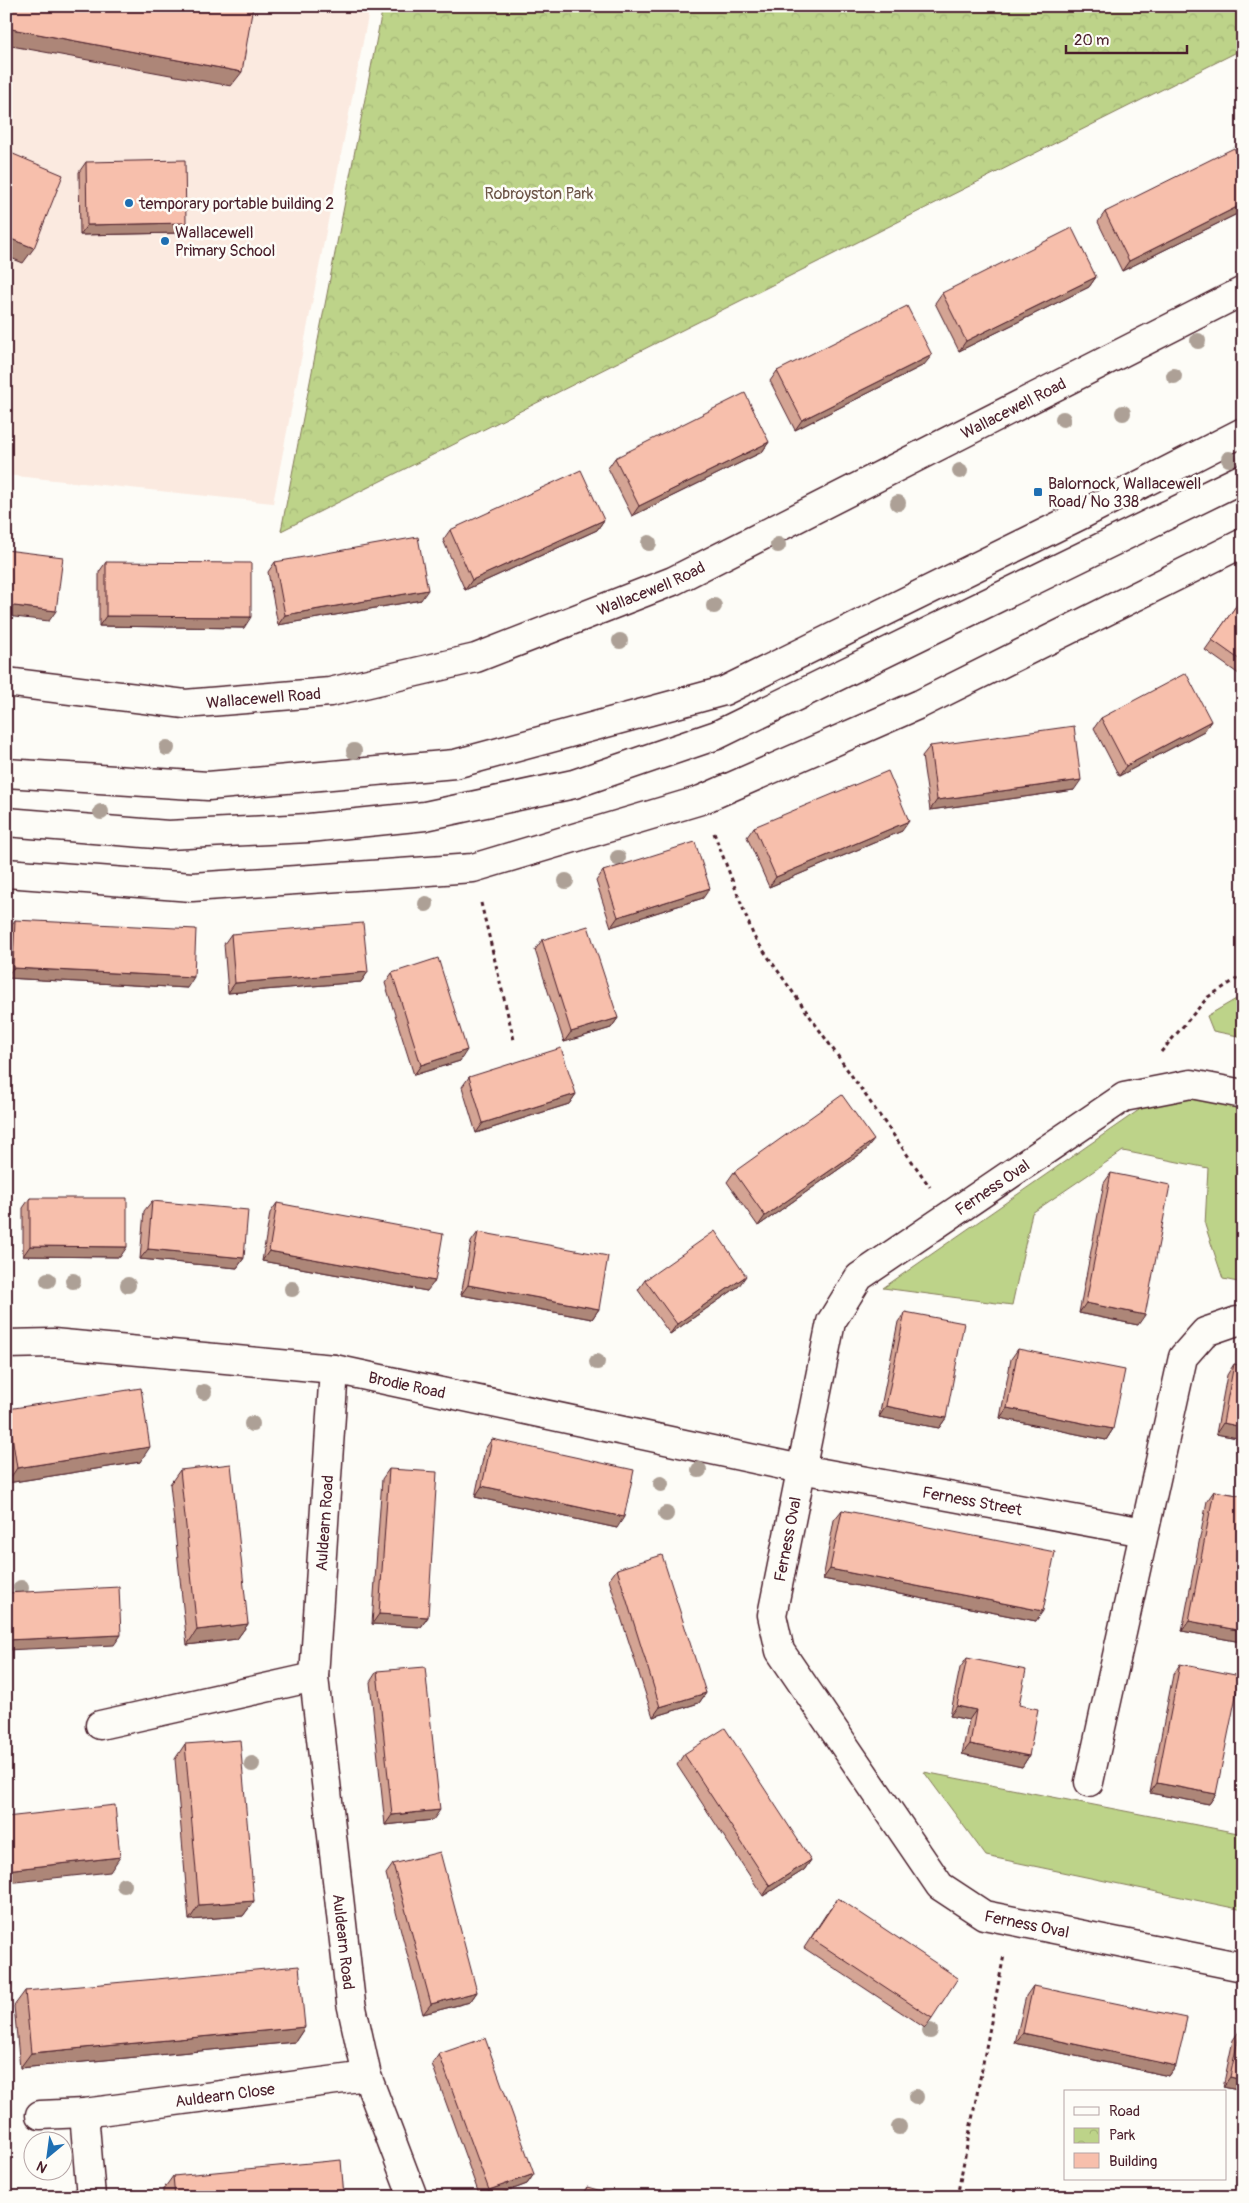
<svg xmlns="http://www.w3.org/2000/svg" width="1249" height="2203" viewBox="0 0 1249 2203" font-family="Pangolin,sans-serif">
<style>
.built{fill:#fbeae0}
.grass{fill:#bdd389;stroke:#84795a}
.park{fill:url(#park-crowns);stroke:#84795a}
.lines{fill:none;stroke-linecap:round;stroke-linejoin:round}
.minor-casing{stroke:#4a1f2b;stroke-width:31}
.tertiary-casing{stroke:#4a1f2b;stroke-width:31}
.path{stroke:#4a1f2b;stroke-width:3;stroke-dasharray:4 4;stroke-linecap:butt}
.minor{stroke:#fdfcf7;stroke-width:28}
.tertiary{stroke:#fdfcf7;stroke-width:28}
.tree{fill:#ada096}
.wall{fill:#d4a494;stroke:#4a1f2b}
.shaded-wall{fill:#ad8678;stroke:#4a1f2b}
.building{fill:#f7bfac;stroke:#4a1f2b}
.poi-dot{fill:#1f6fb2;stroke:#fdfcf7;stroke-width:2}
.labels{text-anchor:middle;stroke-width:5;stroke-linejoin:round;paint-order:stroke}
.park-label{font-size:16px;fill:#6c5547;stroke:#fdfcf7}
.poi-label{font-size:16px;fill:#4a1f2b;stroke:#fdfcf7;text-anchor:start}
.street-label{font-size:16px;fill:#4a1f2b;stroke:#fdfcf7}
</style>
<defs>
<pattern id="park-crowns" width="20" height="18" patternUnits="userSpaceOnUse" patternTransform="scale(1.25)"><rect width="20" height="18" fill="#bdd389"/><path d="M2 6a3 3 0 1 1 6 0M12 15a3 3 0 1 1 6 0" fill="none" stroke="#a4b576"/></pattern>
</defs>
<rect width="100%" height="100%" fill="#fdfcf7"/>
<filter id="ink" filterUnits="userSpaceOnUse"><feTurbulence type="fractalNoise" baseFrequency=".02" numOctaves="2"/><feDisplacementMap in="SourceGraphic" scale="10" xChannelSelector="R" yChannelSelector="G"/><feConvolveMatrix kernelMatrix="1 2 1 2 8 2 1 2 1" color-interpolation-filters="sRGB"/></filter>
<g filter="url(#ink)">
<path class="built" d="M 6,6 L 370,6 L 273,503 L 6,475 Z"/>
<path class="grass" d="M 1243,995 L 1243,1037 L 1213,1031 L 1207,1016 Z
M 1197,1094 L 1243,1105 L 1243,1283 L 1223,1279 L 1205,1225 L 1208,1168 L 1123,1151 L 1032,1213 L 1012,1305 L 883,1288 L 1149,1103 Z
M 924,1772 L 1243,1834 L 1243,1910 L 986,1856 Z"/>
<path class="park" d="M 383,6 L 1243,6 L 1243,49 L 281,531 Z"/>
<g class="lines">
<g class="minor-casing">
<g id="minor">
<path id="s1" d="M 6,682 L 185,704 L 330,692 L 476,658 L 673,581 L 1243,291"/>
<path d="M 6,873 L 192,887 L 473,868 L 701,800 L 920,704 L 1243,543"/>
<path id="s2" d="M 1243,1094 L 1191,1084 L 1124,1097 L 859,1277 L 831,1322 L 772,1615 L 780,1651 L 940,1886 L 984,1915 L 1243,1967"/>
<path id="s3" d="M 6,1344 L 53,1343 L 334,1369 L 801,1469 L 1144,1532"/>
<path id="s4" d="M 334,1369 L 314,1677 L 351,2003 L 367,2076 L 413,2197"/>
<path d="M 100,1725 L 314,1677"/>
<path d="M 1089,1782 L 1183,1357 L 1205,1332 L 1237,1321 L 1243,1322"/>
<path d="M 84,2113 L 91,2197"/>
<path id="s5" d="M 40,2115 L 84,2113 L 367,2076"/>
</g>
</g>
<g class="tertiary-casing">
<path id="tertiary" d="M 6,773 L 208,786 L 455,764 L 724,691 L 1081,515 L 1243,432
M 6,822 L 168,835 L 309,828 L 425,816 L 574,784 L 717,735 L 1243,478"/>
</g>
<path class="path" d="M 714,833 L 754,937 L 930,1187
M 481,903 L 514,1040
M 1161,1052 L 1208,997 L 1243,975
M 957,2197 L 1004,1955"/>
<use href="#minor" class="minor"/>
<use href="#tertiary" class="tertiary"/>
</g>
<g class="tree">
<circle cx="1198" cy="341" r="8"/>
<circle cx="1174" cy="376" r="8"/>
<circle cx="1123" cy="413" r="8"/>
<circle cx="1063" cy="419" r="8"/>
<circle cx="1229" cy="459" r="8"/>
<circle cx="960" cy="471" r="8"/>
<circle cx="898" cy="503" r="8"/>
<circle cx="649" cy="543" r="8"/>
<circle cx="778" cy="545" r="8"/>
<circle cx="714" cy="606" r="8"/>
<circle cx="620" cy="641" r="8"/>
<circle cx="167" cy="748" r="8"/>
<circle cx="354" cy="751" r="8"/>
<circle cx="101" cy="812" r="8"/>
<circle cx="618" cy="858" r="8"/>
<circle cx="566" cy="881" r="8"/>
<circle cx="426" cy="904" r="8"/>
<circle cx="48" cy="1280" r="8"/>
<circle cx="73" cy="1281" r="8"/>
<circle cx="128" cy="1285" r="8"/>
<circle cx="292" cy="1289" r="8"/>
<circle cx="597" cy="1362" r="8"/>
<circle cx="204" cy="1392" r="8"/>
<circle cx="252" cy="1424" r="8"/>
<circle cx="699" cy="1470" r="8"/>
<circle cx="661" cy="1484" r="8"/>
<circle cx="666" cy="1514" r="8"/>
<circle cx="21" cy="1588" r="8"/>
<circle cx="252" cy="1764" r="8"/>
<circle cx="124" cy="1885" r="8"/>
<circle cx="930" cy="2031" r="8"/>
<circle cx="916" cy="2097" r="8"/>
<circle cx="899" cy="2127" r="8"/>
</g>
<path class="wall" d="M 86,162 L 186,223 L 179,233 L 80,235 L 79,172 Z
M 1243,165 L 1243,211 L 1122,271 L 1098,222 L 1105,212 Z
M 1096,277 L 1089,287 L 959,351 L 935,303 L 942,293 Z
M 924,365 L 795,430 L 770,381 L 777,371 Z
M 769,442 L 762,452 L 632,516 L 608,468 L 615,458 Z
M 604,520 L 597,530 L 465,590 L 443,540 L 450,530 Z
M 106,562 L 244,628 L 99,626 L 99,572 Z
M 275,562 L 421,600 L 278,625 L 268,572 Z
M 1243,596 L 1243,677 L 1205,650 Z
M 1101,718 L 1211,721 L 1204,731 L 1119,776 L 1094,728 Z
M 930,746 L 1074,790 L 930,810 L 922,756 Z
M 754,827 L 902,831 L 769,887 L 747,837 Z
M 603,871 L 703,898 L 611,927 L 596,881 Z
M 15,920 L 187,988 L 6,978 L 8,930 Z
M 231,934 L 368,972 L 361,982 L 228,993 L 224,944 Z
M 542,940 L 618,1018 L 611,1028 L 564,1042 L 535,950 Z
M 392,973 L 460,1061 L 414,1075 L 385,983 Z
M 469,1077 L 576,1094 L 569,1104 L 476,1133 L 462,1087 Z
M 866,1150 L 758,1226 L 727,1182 L 734,1172 Z
M 1111,1173 L 1138,1325 L 1079,1313 L 1104,1183 Z
M 30,1198 L 120,1257 L 23,1256 L 23,1208 Z
M 152,1201 L 244,1258 L 237,1268 L 140,1259 L 144,1211 Z
M 277,1203 L 427,1291 L 262,1261 L 270,1213 Z
M 478,1232 L 599,1309 L 592,1319 L 461,1295 L 471,1242 Z
M 645,1280 L 739,1286 L 670,1334 L 638,1290 Z
M 905,1312 L 946,1418 L 939,1428 L 879,1417 L 898,1322 Z
M 1018,1349 L 1113,1429 L 1106,1440 L 1000,1418 L 1011,1359 Z
M 1234,1364 L 1243,1366 L 1243,1439 L 1216,1434 L 1227,1375 Z
M 8,1409 L 140,1462 L 7,1483 L 6,1412 Z
M 492,1439 L 617,1528 L 475,1497 L 485,1449 Z
M 389,1469 L 428,1617 L 421,1627 L 372,1624 L 382,1479 Z
M 180,1470 L 248,1624 L 237,1639 L 187,1645 L 170,1484 Z
M 1214,1491 L 1243,1496 L 1243,1640 L 1241,1642 L 1182,1631 L 1207,1501 Z
M 842,1510 L 1036,1621 L 823,1579 L 834,1520 Z
M 617,1569 L 706,1693 L 699,1703 L 653,1717 L 609,1580 Z
M 967,1658 L 1019,1705 L 1029,1756 L 1022,1767 L 962,1754 L 969,1720 L 950,1716 L 960,1668 Z
M 1180,1664 L 1216,1794 L 1209,1804 L 1150,1793 L 1173,1675 Z
M 377,1671 L 433,1820 L 385,1825 L 370,1682 Z
M 185,1744 L 254,1901 L 243,1916 L 189,1920 L 175,1759 Z
M 684,1754 L 811,1860 L 804,1870 L 763,1896 L 677,1765 Z
M 393,1864 L 477,1992 L 470,2002 L 423,2014 L 386,1874 Z
M 830,1908 L 932,2018 L 925,2028 L 804,1948 Z
M 1033,1986 L 1176,2066 L 1169,2076 L 1015,2043 L 1026,1996 Z
M 25,1991 L 305,2027 L 295,2042 L 20,2068 L 14,2006 Z
M 1240,2030 L 1243,2030 L 1243,2091 L 1223,2087 L 1233,2040 Z
M 439,2054 L 534,2174 L 527,2184 L 492,2197 L 480,2197 L 432,2064 Z
M 173,2176 L 344,2197 L 163,2197 L 163,2190 Z
M 587,2187 L 584,2197 L 580,2197 Z"/>
<path class="shaded-wall" d="M 6,28 L 242,72 L 231,86 L 6,45 Z
M 1243,204 L 1243,211 L 1122,271 L 1129,261 Z
M 186,223 L 179,233 L 80,235 L 87,225 Z
M 6,237 L 34,248 L 23,263 L 6,256 Z
M 1096,277 L 1089,287 L 959,351 L 966,341 Z
M 932,355 L 924,365 L 795,430 L 802,420 Z
M 769,442 L 762,452 L 632,516 L 639,506 Z
M 604,520 L 597,530 L 465,590 L 472,580 Z
M 428,590 L 421,600 L 278,625 L 285,615 Z
M 6,605 L 56,611 L 49,621 L 6,616 Z
M 106,616 L 251,617 L 244,628 L 99,626 Z
M 1211,721 L 1204,731 L 1119,776 L 1126,766 Z
M 1081,780 L 1074,790 L 930,810 L 937,800 Z
M 909,821 L 902,831 L 769,887 L 776,877 Z
M 710,888 L 703,898 L 611,927 L 618,917 Z
M 13,968 L 194,977 L 187,988 L 6,978 Z
M 368,972 L 361,982 L 228,993 L 235,983 Z
M 618,1018 L 611,1028 L 564,1042 L 571,1032 Z
M 467,1050 L 460,1061 L 414,1075 L 421,1065 Z
M 576,1094 L 569,1104 L 476,1133 L 483,1123 Z
M 874,1140 L 866,1150 L 758,1226 L 765,1216 Z
M 10,1246 L 6,1252 L 6,1247 Z
M 30,1246 L 127,1247 L 120,1257 L 23,1256 Z
M 148,1249 L 244,1258 L 237,1268 L 140,1259 Z
M 269,1251 L 435,1281 L 427,1291 L 262,1261 Z
M 746,1276 L 739,1286 L 670,1334 L 677,1324 Z
M 468,1285 L 599,1309 L 592,1319 L 461,1295 Z
M 1086,1303 L 1145,1315 L 1138,1325 L 1079,1313 Z
M 886,1406 L 946,1418 L 939,1428 L 879,1417 Z
M 1007,1408 L 1113,1429 L 1106,1440 L 1000,1418 Z
M 1223,1423 L 1243,1427 L 1243,1439 L 1216,1434 Z
M 150,1447 L 140,1462 L 7,1483 L 17,1468 Z
M 482,1486 L 624,1517 L 617,1528 L 475,1497 Z
M 830,1569 L 1043,1611 L 1036,1621 L 823,1579 Z
M 379,1614 L 428,1617 L 421,1627 L 372,1624 Z
M 1189,1621 L 1243,1631 L 1243,1640 L 1241,1642 L 1182,1631 Z
M 248,1624 L 237,1639 L 187,1645 L 197,1630 Z
M 121,1635 L 114,1645 L 6,1650 L 6,1640 Z
M 706,1693 L 699,1703 L 653,1717 L 660,1707 Z
M 957,1706 L 976,1710 L 969,1720 L 950,1716 Z
M 970,1744 L 1029,1756 L 1022,1767 L 962,1754 Z
M 1157,1783 L 1216,1794 L 1209,1804 L 1150,1793 Z
M 440,1810 L 433,1820 L 385,1825 L 392,1815 Z
M 120,1857 L 110,1872 L 6,1883 L 6,1870 Z
M 811,1860 L 804,1870 L 763,1896 L 770,1886 Z
M 254,1901 L 243,1916 L 189,1920 L 199,1905 Z
M 477,1992 L 470,2002 L 423,2014 L 431,2004 Z
M 305,2027 L 295,2042 L 20,2068 L 31,2053 Z
M 1023,2033 L 1176,2066 L 1169,2076 L 1015,2043 Z
M 1230,2077 L 1243,2080 L 1243,2091 L 1223,2087 Z
M 534,2174 L 527,2184 L 492,2197 L 484,2197 L 489,2190 Z"/>
<path class="building" d="M 6,6 L 253,6 L 242,72 L 6,28 Z
M 1234,148 L 1243,165 L 1243,204 L 1129,261 L 1105,212 Z
M 6,151 L 63,175 L 34,248 L 6,237 Z
M 185,160 L 186,223 L 87,225 L 86,162 Z
M 1072,228 L 1096,277 L 966,341 L 942,293 Z
M 907,306 L 932,355 L 802,420 L 777,371 Z
M 745,393 L 769,442 L 639,506 L 615,458 Z
M 581,470 L 604,520 L 472,580 L 450,530 Z
M 418,537 L 428,590 L 285,615 L 275,562 Z
M 6,550 L 63,557 L 56,611 L 6,605 Z
M 106,562 L 251,563 L 251,617 L 106,616 Z
M 1243,596 L 1243,662 L 1212,640 Z
M 1186,673 L 1211,721 L 1126,766 L 1101,718 Z
M 1074,726 L 1081,780 L 937,800 L 930,746 Z
M 888,771 L 909,821 L 776,877 L 754,827 Z
M 695,842 L 710,888 L 618,917 L 603,871 Z
M 15,920 L 196,929 L 194,977 L 13,968 Z
M 363,923 L 368,972 L 235,983 L 231,934 Z
M 588,926 L 618,1018 L 571,1032 L 542,940 Z
M 438,958 L 467,1050 L 421,1065 L 392,973 Z
M 561,1048 L 576,1094 L 483,1123 L 469,1077 Z
M 842,1095 L 874,1140 L 765,1216 L 734,1172 Z
M 1111,1173 L 1170,1185 L 1145,1315 L 1086,1303 Z
M 6,1198 L 8,1198 L 10,1246 L 6,1247 Z
M 30,1198 L 127,1198 L 127,1247 L 30,1246 Z
M 152,1201 L 248,1210 L 244,1258 L 148,1249 Z
M 277,1203 L 443,1234 L 435,1281 L 269,1251 Z
M 715,1231 L 746,1276 L 677,1324 L 645,1280 Z
M 478,1232 L 608,1256 L 599,1309 L 468,1285 Z
M 905,1312 L 964,1323 L 946,1418 L 886,1406 Z
M 1018,1349 L 1125,1370 L 1113,1429 L 1007,1408 Z
M 1234,1364 L 1243,1366 L 1243,1427 L 1223,1423 Z
M 141,1388 L 150,1447 L 17,1468 L 8,1409 Z
M 492,1439 L 634,1470 L 624,1517 L 482,1486 Z
M 231,1464 L 248,1624 L 197,1630 L 180,1470 Z
M 389,1469 L 437,1472 L 428,1617 L 379,1614 Z
M 1214,1491 L 1243,1496 L 1243,1631 L 1189,1621 Z
M 842,1510 L 1055,1552 L 1043,1611 L 830,1569 Z
M 662,1555 L 706,1693 L 660,1707 L 617,1569 Z
M 119,1587 L 121,1635 L 6,1640 L 6,1593 Z
M 967,1658 L 1026,1670 L 1019,1705 L 1038,1709 L 1029,1756 L 970,1744 L 976,1710 L 957,1706 Z
M 1180,1664 L 1240,1676 L 1216,1794 L 1157,1783 Z
M 425,1667 L 440,1810 L 392,1815 L 377,1671 Z
M 725,1728 L 811,1860 L 770,1886 L 684,1754 Z
M 240,1740 L 254,1901 L 199,1905 L 185,1744 Z
M 115,1805 L 120,1857 L 6,1870 L 6,1817 Z
M 440,1852 L 477,1992 L 431,2004 L 393,1864 Z
M 838,1898 L 958,1978 L 932,2018 L 811,1938 Z
M 299,1966 L 305,2027 L 31,2053 L 25,1991 Z
M 1033,1986 L 1187,2018 L 1176,2066 L 1023,2033 Z
M 1240,2030 L 1243,2030 L 1243,2080 L 1230,2077 Z
M 485,2038 L 534,2174 L 489,2190 L 439,2054 Z
M 341,2160 L 344,2197 L 175,2197 L 173,2176 Z
M 587,2187 L 624,2197 L 584,2197 Z"/>
</g>
<g class="poi-dot">
<circle cx="129" cy="203" r="5"/>
<circle cx="165" cy="241" r="5"/>
<rect x="1033" y="487" width="10" height="10" rx="2.5"/>
</g>
<g class="labels">
<g class="park-label">
<text x="539" y="199">Robroyston Park</text>
</g>
<g class="poi-label">
<text x="139" y="209">temporary portable building 2</text>
<text x="175" y="238">Wallacewell<tspan x="175" dy="18">Primary School</tspan></text>
<text x="1048" y="489">Balornock, Wallacewell<tspan x="1048" dy="18">Road/ No 338</tspan></text>
</g>
<g class="street-label">
<text dy="6" stroke="none"><textPath href="#s1" startOffset="1069">Wallacewell Road</textPath></text>
<text dy="6" stroke="none"><textPath href="#s1" startOffset="664">Wallacewell Road</textPath></text>
<text dy="6" stroke="none"><textPath href="#s1" startOffset="259">Wallacewell Road</textPath></text>
<text transform="translate(992 1187) rotate(-34)" y="6">Ferness Oval</text>
<text dy="6" stroke="none"><textPath href="#s3" startOffset="404">Brodie Road</textPath></text>
<text dy="6" stroke="none"><textPath href="#s3" startOffset="981">Ferness Street</textPath></text>
<text transform="translate(324 1523) rotate(-86)" y="6">Auldearn Road</text>
<text transform="translate(787 1539) rotate(-79)" y="6">Ferness Oval</text>
<text dy="6" stroke="none"><textPath href="#s2" startOffset="1211">Ferness Oval</textPath></text>
<text dy="6" stroke="none"><textPath href="#s4" startOffset="575">Auldearn Road</textPath></text>
<text dy="6" stroke="none"><textPath href="#s5" startOffset="186">Auldearn Close</textPath></text>
</g>
</g>
<rect width="1249" height="2203" fill="none" stroke="#fdfcf7" stroke-width="25"/>
<rect x="12" y="12" width="1224" height="2178" fill="none" stroke="#4a1f2b" stroke-width="2" filter="url(#ink)"/>
<rect x="1064" y="2090" width="162" height="90" fill="#fdfcf7" stroke="#b5a4a5"/>
<rect x="1074" y="2107" width="25" height="8" fill="#fdfcf7" stroke="#b5a4a5"/>
<text x="1109" y="2116" font-size="15" fill="#4a1f2b">Road</text>
<rect x="1074" y="2128" width="25" height="15" fill="url(#park-crowns)" stroke="#b5a4a5"/>
<text x="1109" y="2140" font-size="15" fill="#4a1f2b">Park</text>
<rect x="1074" y="2153" width="25" height="15" fill="#f7bfac" stroke="#b5a4a5"/>
<text x="1109" y="2166" font-size="15" fill="#4a1f2b">Building</text>
<g transform="translate(48 2156) rotate(209)"><circle r="24" fill="#fdfcf7" stroke="#b5a4a5"/>
<path d="M0-4L9 19L0 12L-9 19Z" fill="#1f6fb2"/>
<text y="-8" font-size="14" font-weight="bold" text-anchor="middle" fill="#4a1f2b">N</text>
</g>
<path d="M1066 45v8h121v-8" fill="none" stroke="#4a1f2b" stroke-width="2.5"/>
<text x="1074" y="45" font-size="15" fill="#4a1f2b" stroke="#fdfcf7" stroke-width="4" paint-order="stroke">20 m</text>
</svg>
